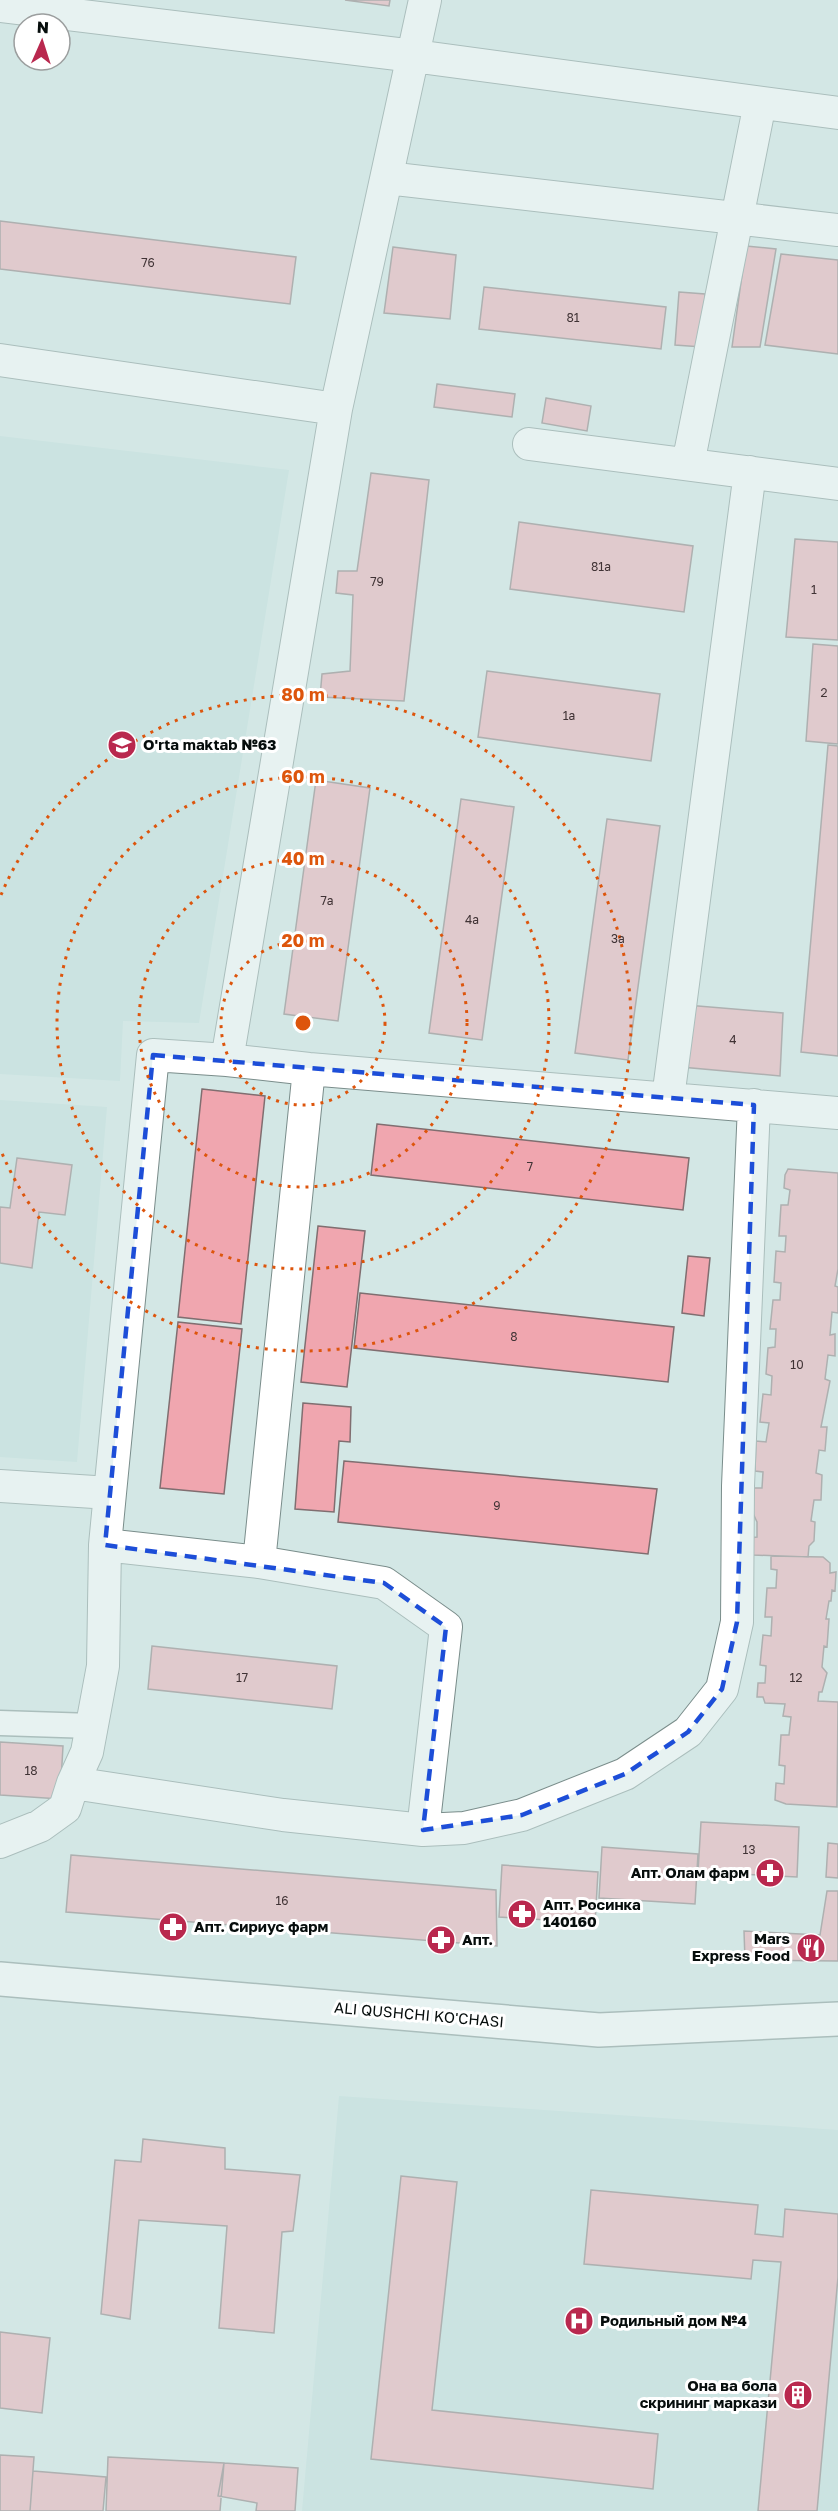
<svg xmlns="http://www.w3.org/2000/svg" width="838" height="2511" viewBox="0 0 838 2511" font-family="'Golos Text',sans-serif">
<style>
.built{fill:#c0dedb}
.building{fill:#f0a6af;stroke:#806e70;stroke-width:1.5}
.lines{fill:none;stroke-linecap:round;stroke-linejoin:round}
.pedestrian-casing{stroke:#7a8d8b;stroke-width:27}
.minor-casing{stroke:#7a8d8b;stroke-width:34}
.secondary-casing{stroke:#7a8d8b;stroke-width:36}
.pedestrian{stroke:#fff;stroke-width:24}
.minor{stroke:#fff;stroke-width:32}
.secondary{stroke:#fff;stroke-width:33}
.marked{fill:none;stroke:#1d4ed8;stroke-width:4.5;stroke-dasharray:12 8;stroke-linejoin:round}
.ring{fill:none;stroke:#dd550c;stroke-width:3;stroke-dasharray:3 6}
.labels{text-anchor:middle;stroke-width:6;stroke-linejoin:round;paint-order:stroke}
.number-label{font-size:12px;fill:#403335}
.poi-label{font-size:15px;font-weight:bold;fill:#060d0c;stroke:#fff;text-anchor:start}
.street-label{font-size:15px;fill:#060d0c;stroke:#fff}
.centre{fill:#dd550c;stroke:#fff;stroke-width:3}
.ring-label{font-size:18px;text-anchor:middle;font-weight:bold;fill:#dd550c;stroke:#fff;stroke-width:6;stroke-linejoin:round;paint-order:stroke}
</style>
<rect width="100%" height="100%" fill="#d3e7e5"/>
<path class="built" d="M0,436L289,470L199,1023L123,1021L120,1081L0,1074Z
M0,1100L107,1107L77,1462L0,1457Z
M339,2096L838,2130V2511H302Z"/>
<path class="building" d="M345,0H390L389,6Z
M0,221L296,257L290,304L0,269Z
M746,246L776,249L760,347H732Z
M393,247L456,255L450,319L384,313Z
M781,254L838,260V354L765,345Z
M484,287L666,307L661,349L479,329Z
M679,292L705,294L702,347L675,345Z
M437,384L515,394L512,417L434,407Z
M546,398L591,406L587,431L542,423Z
M371,473L429,480L404,701L320,697L322,674L350,671L353,595L336,593L338,571H357Z
M519,522L693,546L684,612L510,589Z
M795,539L838,542V640L786,637Z
M813,644L838,646V744L806,741Z
M487,671L660,694L651,761L478,737Z
M828,745L838,746V1056L801,1052Z
M828,745L838,746V1056L801,1052Z
M316,780L370,788L338,1021L284,1014Z
M461,799L514,807L482,1040L429,1033Z
M607,819L660,826L628,1060L575,1053Z
M686,1005L783,1013L780,1076L681,1067Z
M202,1089L265,1096L241,1324L178,1317Z
M377,1124L689,1158L683,1210L371,1175Z
M17,1158L72,1165L65,1215L39,1212L32,1268L0,1263V1207L10,1208Z
M788,1169L838,1173V1269L835,1286L838,1287V1313L832,1312L830,1335L835,1334V1356L828,1355L825,1379L830,1381L821,1427H827L825,1451L819,1450L816,1473L822,1475L821,1500H814L811,1521L815,1522L814,1541L809,1546L808,1557L753,1555L747,1552L748,1538L757,1537V1522L751,1509L752,1488H762L763,1472L755,1471L756,1441L766,1442L769,1423L760,1422L763,1394L771,1395L772,1376L766,1374L768,1348L775,1347L776,1329H770L773,1300H780L781,1283L774,1282L776,1251L785,1252L786,1236H779L781,1205H788L790,1190L784,1188L785,1175Z
M318,1226L365,1231L347,1387L301,1382Z
M688,1256L710,1258L704,1316L682,1313Z
M360,1293L674,1327L668,1382L354,1348Z
M178,1322L242,1329L224,1494L160,1488Z
M303,1403L351,1407L350,1442L339,1441L334,1512L295,1509Z
M344,1461L657,1489L648,1554L338,1522Z
M771,1556L823,1557L830,1563V1573L836,1572L835,1591L832,1590L831,1601H829L826,1619H829L827,1647L824,1646L822,1667L827,1673L822,1692H819L818,1701L838,1702L837,1807L786,1804L775,1800L776,1783L784,1784L785,1766L779,1765L781,1735H789L791,1717L783,1716L785,1704L765,1703L763,1697H757L758,1683H765L766,1666L760,1665L763,1635L771,1636L772,1617H765L767,1588H776L777,1570L771,1569Z
M152,1646L337,1666L332,1709L148,1689Z
M0,1742L63,1746L60,1799L0,1795Z
M701,1822L799,1827L797,1877L698,1872Z
M828,1843L838,1844V1878L826,1877Z
M602,1847L698,1854L695,1904L599,1898Z
M71,1855L496,1890L497,1946L66,1912Z
M502,1865L598,1872L595,1923L499,1917Z
M827,1891H838V1961L745,1960L744,1931L820,1935Z
M143,2139L225,2148V2169L300,2175L293,2231L282,2232L274,2333L219,2328L227,2226L139,2220L130,2319L101,2314L115,2160L141,2162Z
M401,2176L457,2182L432,2410L658,2434L653,2489L371,2459Z
M591,2190L758,2205L755,2234L783,2237L785,2209L838,2214V2277L817,2511H758L781,2262L753,2260L751,2279L584,2264Z
M0,2332L50,2338L42,2413L0,2408Z
M0,2455L34,2457L30,2511H0Z
M108,2457L224,2463L220,2511H106Z
M224,2463L298,2468L295,2511H256L257,2503L218,2496Z
M33,2471L106,2477L103,2511H30Z"/>
<g class="lines">
<g class="pedestrian-casing">
<path id="pedestrian" d="M0,1723L92,1726"/>
</g>
<g class="minor-casing">
<path id="minor" d="M0,6L414,56L838,113
M387,178L838,230
M0,360L336,409
M529,444L838,484
M688,464L760,103
M227,1060L336,409L425,0
M668,1098L750,472
M0,1486L110,1493L153,1055L227,1060L309,1069L838,1113
M105,1545L259,1562L384,1583L446,1627L423,1830
M259,1562L309,1069
M73,1783L283,1815L423,1830L464,1828L522,1815L625,1774L688,1732L722,1689L737,1622L738,1486L754,1105
M0,1842L40,1826L65,1808L73,1783L87,1752L103,1666L105,1545L110,1493"/>
</g>
<g class="secondary-casing">
<path id="secondary" d="M0,1979L599,2030L838,2019"/>
</g>
<use href="#pedestrian" class="pedestrian"/>
<use href="#minor" class="minor"/>
<use href="#secondary" class="secondary"/>
</g>
<path d="M0 0H838V2511H0ZM153,1055L754,1105L737,1622L722,1689L688,1732L625,1774L522,1815L423,1830L446,1627L384,1583L105,1545Z" fill="#d3e7e5" fill-opacity=".55" fill-rule="evenodd"/>
<path class="marked" d="M153,1055L754,1105L737,1622L722,1689L688,1732L625,1774L522,1815L423,1830L446,1627L384,1583L105,1545Z"/>
<g class="ring">
<circle cx="303" cy="1023" r="82"/>
<circle cx="303" cy="1023" r="164"/>
<circle cx="303" cy="1023" r="246"/>
<path d="M1 895A328 328 0 1 1 1 1151"/>
</g>
<defs>
<g id="school-disc" transform="scale(1.5)"><circle r="9.5" fill="#b9284e" stroke="#fff"/><path d="M0-5L7-2L0 1L-7-2ZM-4 1L0 2.5L4 1V4Q0 6-4 4Z" fill="#fff"/></g>
<g id="pharmacy-disc" transform="scale(1.5)"><circle r="9.5" fill="#b9284e" stroke="#fff"/><path d="M-2-6h4v4h4v4h-4v4h-4v-4h-4v-4h4Z" fill="#fff"/></g>
<g id="restaurant-disc" transform="scale(1.5)"><circle r="9.5" fill="#b9284e" stroke="#fff"/><path d="M-5-6h1v4h1v-4h1v4h1v-4h1v5L-1.5 .5V6h-2V.5L-5-1ZM5-6V6H3V1.5H1.5Q1.5-4 5-6Z" fill="#fff"/></g>
<g id="hospital-disc" transform="scale(1.5)"><circle r="9.5" fill="#b9284e" stroke="#fff"/><path d="M-5-5h3v3.5h4V-5h3V5h-3V1.5h-4V5h-3Z" fill="#fff"/></g>
<g id="building-disc" transform="scale(1.5)"><circle r="9.5" fill="#b9284e" stroke="#fff"/><path d="M-4-6H4V6H1V3H-1V6H-4ZM-2.5-4.3h1.7v1.8h-1.7ZM.8-4.3h1.7v1.8H.8ZM-2.5-1h1.7V.8h-1.7ZM.8-1h1.7V.8H.8Z" fill="#fff"/></g>
</defs>
<g fill-rule="evenodd">
<use href="#school-disc" x="122" y="745"/>
<use href="#pharmacy-disc" x="770" y="1873"/>
<use href="#pharmacy-disc" x="522" y="1914"/>
<use href="#pharmacy-disc" x="173" y="1927"/>
<use href="#pharmacy-disc" x="441" y="1940"/>
<use href="#restaurant-disc" x="811" y="1948"/>
<use href="#hospital-disc" x="579" y="2321"/>
<use href="#building-disc" x="798" y="2395"/>
</g>
<g class="labels">
<g class="number-label">
<text x="148" y="267">76</text>
<text x="573" y="322">81</text>
<text x="601" y="571">81a</text>
<text x="377" y="586">79</text>
<text x="814" y="594">1</text>
<text x="824" y="697">2</text>
<text x="569" y="720">1a</text>
<text x="327" y="905">7a</text>
<text x="472" y="924">4a</text>
<text x="618" y="943">3a</text>
<text x="733" y="1044">4</text>
<text x="530" y="1171">7</text>
<text x="514" y="1341">8</text>
<text x="797" y="1369">10</text>
<text x="497" y="1510">9</text>
<text x="242" y="1682">17</text>
<text x="796" y="1682">12</text>
<text x="31" y="1775">18</text>
<text x="749" y="1854">13</text>
<text x="282" y="1905">16</text>
</g>
<g class="poi-label">
<text x="143" y="750">O'rta maktab №63</text>
<text x="749" y="1878" text-anchor="end">Апт. Олам фарм</text>
<text x="543" y="1910">Апт. Росинка<tspan x="543" dy="17">140160</tspan></text>
<text x="194" y="1932">Апт. Сириус фарм</text>
<text x="790" y="1944" text-anchor="end">Mars<tspan x="790" dy="17">Express Food</tspan></text>
<text x="462" y="1945">Апт.</text>
<text x="600" y="2326">Родильный дом №4</text>
<text x="777" y="2391" text-anchor="end">Она ва бола<tspan x="777" dy="17">скрининг маркази</tspan></text>
</g>
<g class="street-label">
<text transform="translate(419 2015) rotate(5)" y="5">ALI QUSHCHI KO'CHASI</text>
</g>
</g>
<circle cx="303" cy="1023" r="9" class="centre"/>
<g class="ring-label">
<text x="303" y="701">80 m</text>
<text x="303" y="783">60 m</text>
<text x="303" y="865">40 m</text>
<text x="303" y="947">20 m</text>
</g>
<g transform="translate(42 42) rotate(3)"><circle r="28" fill="#ffffff" stroke="#9b9e9e" stroke-width="1.5"/>
<path d="M0-4.5L10 22L0 15L-10 22Z" fill="#b9284e"/>
<text y="-9" font-size="16" font-weight="bold" text-anchor="middle" fill="#060d0c">N</text>
</g>
</svg>
